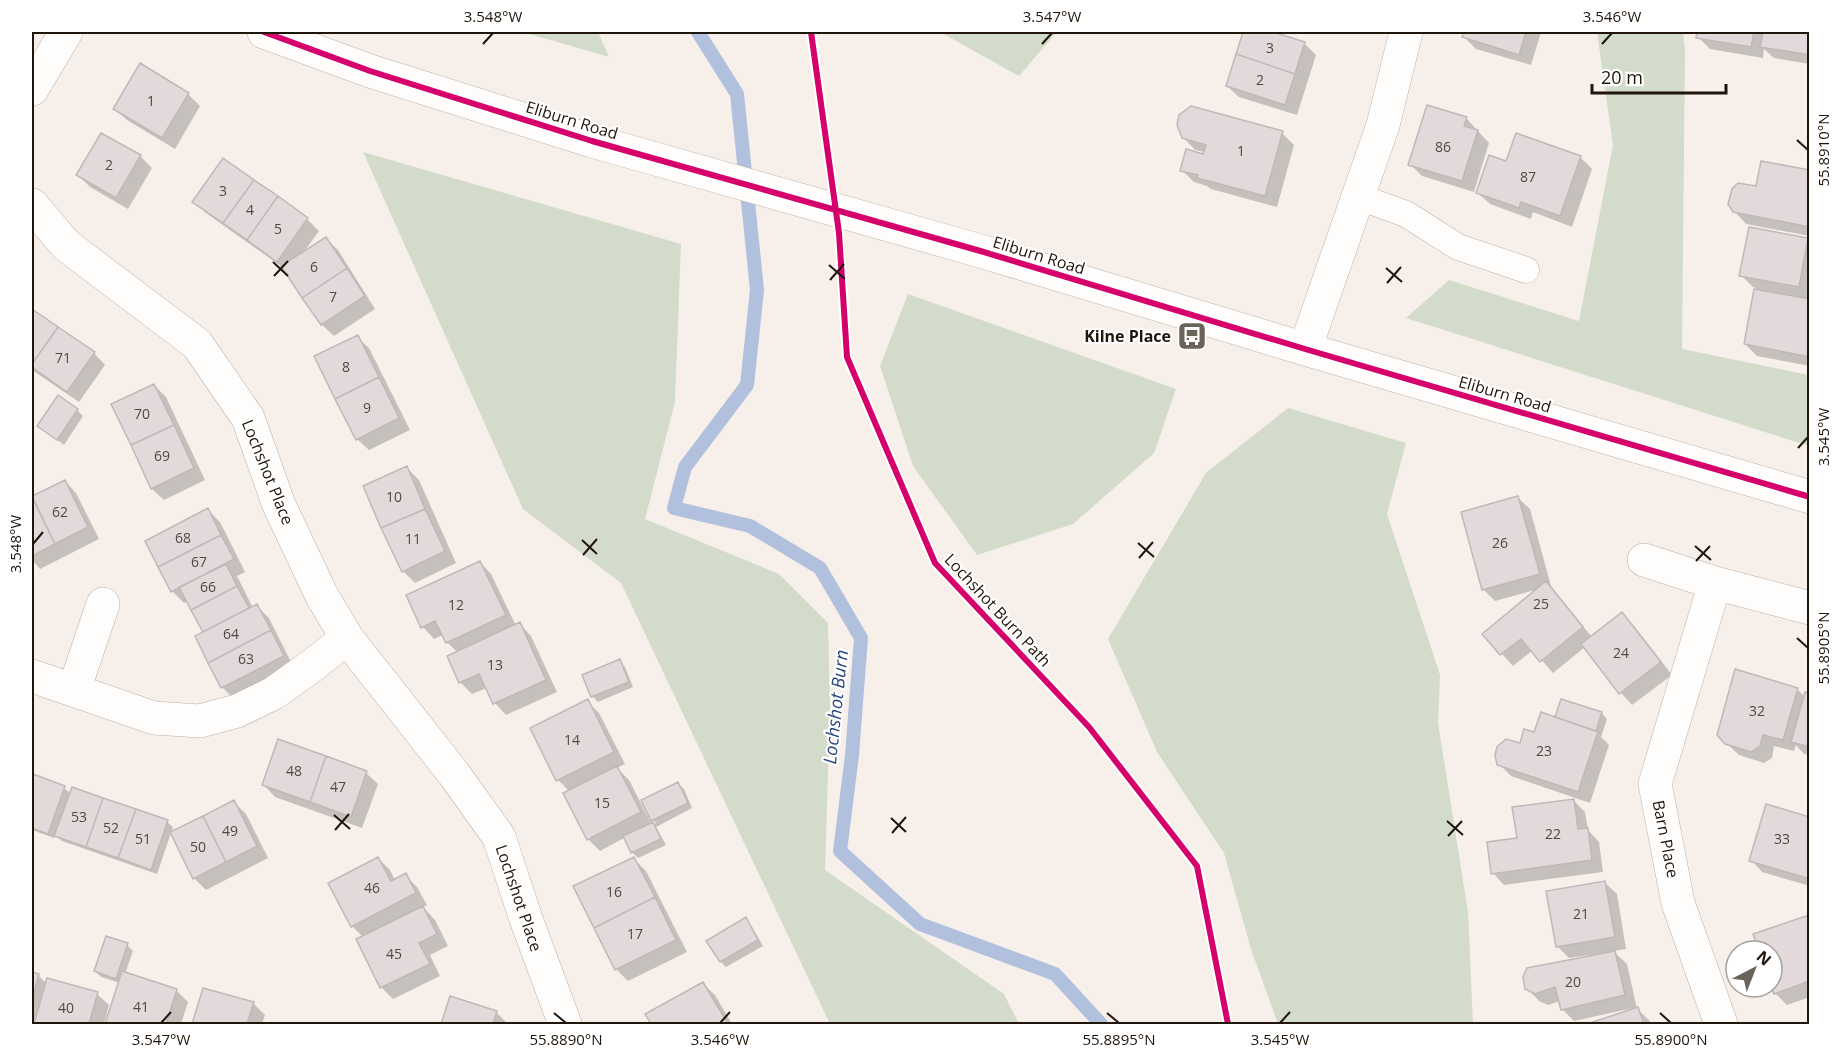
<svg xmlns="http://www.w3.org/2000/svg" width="1841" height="1056" viewBox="0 0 1841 1056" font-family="'Open Sans',sans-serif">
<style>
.green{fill:#d3dbca}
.shadow{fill:#0003}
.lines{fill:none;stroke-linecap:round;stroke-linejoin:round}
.stream{stroke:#b1c0dd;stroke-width:14}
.building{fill:#e3d9da;stroke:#c0b7b9;stroke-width:1.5}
.service-casing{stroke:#b9b0a9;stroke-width:27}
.minor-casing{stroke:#b9b0a9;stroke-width:34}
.tertiary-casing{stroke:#b9b0a9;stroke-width:34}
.service{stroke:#fefdfc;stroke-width:26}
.minor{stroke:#fefdfc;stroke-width:33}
.tertiary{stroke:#fefdfc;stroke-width:33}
.cycleway-casing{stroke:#fff;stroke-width:10}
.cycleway{stroke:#d6006c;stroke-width:6}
.ticks{fill:none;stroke:#1f150b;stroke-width:2}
.labels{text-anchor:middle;stroke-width:4.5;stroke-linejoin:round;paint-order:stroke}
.number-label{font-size:14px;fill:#524841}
.street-label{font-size:16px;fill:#1f150b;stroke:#fff}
.poi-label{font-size:16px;font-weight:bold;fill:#1f150b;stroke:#fff;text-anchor:end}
.water-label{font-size:18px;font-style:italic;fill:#2a487f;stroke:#fff}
.neatline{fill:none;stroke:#1f150b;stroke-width:2}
.ticks-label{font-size:15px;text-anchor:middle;fill:#1f150b}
</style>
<rect width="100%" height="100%" fill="#f7f0ea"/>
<path class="green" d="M523,32H598L609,57Z
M940,32H1053L1055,34L1019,76Z
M1597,32H1683L1685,50L1682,349L1809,375V446L1406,318L1449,280L1579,321L1613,145Z
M363,152L681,244L675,402L645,519L779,574L828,623L830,709L825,870L1004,994L1019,1024H830L621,583L523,509Z
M908,294L1176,389L1154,453L1073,524L977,555L913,466L880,366Z
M1288,408L1406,443L1387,514L1440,675L1438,723L1468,912L1473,1024H1278L1251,949L1224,853L1157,752L1108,639L1206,473Z"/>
<path class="shadow" d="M1245,32H1268L1304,43L1316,55L1297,115L1239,97L1227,86Z
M1466,32H1541L1531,65L1476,49L1464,37Z
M1699,32H1810V64L1774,58L1764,49L1763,58L1710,49L1698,37Z
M141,66L188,94L200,106L175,149L127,120L115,109Z
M1466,118L1489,143L1474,192L1422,176L1410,164Z
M1282,133L1294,145L1277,207L1211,189L1207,186L1194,182L1182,170L1204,155L1205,152L1195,150L1183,137Z
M1517,135L1581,158L1592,169L1572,227L1533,212L1531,219L1490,204L1478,193L1507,163Z
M140,156L152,168L128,209L90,187L78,175Z
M223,160L307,219L319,231L303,253L326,239L338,250L375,309L334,336L322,325L285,269L206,213L194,202Z
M1810,172V236L1746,224L1734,211L1757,188Z
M1807,239L1810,242V366L1757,356L1745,344L1756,288L1753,287L1741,275Z
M32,311L94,353L105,365L79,402L32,370Z
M357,337L369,348L410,430L369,450L357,439Z
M154,385L166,397L205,480L164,500L152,489L113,404Z
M77,410L83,416L64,445L45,431Z
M407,468L419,480L456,563L415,583L403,571Z
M65,481L76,493L99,539L40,569L32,560V498Z
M1518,498L1530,509L1551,586H1549L1592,637L1622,614L1634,626L1672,675L1632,705L1621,693L1585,647L1553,673L1533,650L1513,666L1484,634L1539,589L1495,601L1483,589Z
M208,510L220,522L245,572L237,576L253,608L257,606L269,618L294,668L234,699L222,687L205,633L188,601L184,603L172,591Z
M480,562L491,574L516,626L520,624L531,636L557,692L506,715L495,703L487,688L472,694L461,683L449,657L458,653L447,642L443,635L434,639L423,627L408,596Z
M619,661L625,667L633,687L598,702L592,696Z
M1797,689L1805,697L1810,694V755L1804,754L1796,745L1794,751L1774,746L1772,758L1764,763L1739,755L1718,735Z
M1562,700L1602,713L1607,719L1601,737L1609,745L1590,803L1511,776L1499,764L1535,734L1561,721Z
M587,701L599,713L625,764L617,768L629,780L652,825L656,823L653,820L678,784L684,789L692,808L656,827L666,845L638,858L632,852L626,837L600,851L588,839L570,792L558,780Z
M366,773L378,784L362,828L275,797L264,785Z
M32,776L64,788L71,794L167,822L173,827L157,874L62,841L55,834L54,838L32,830Z
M1573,800L1585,812L1588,830L1599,842L1603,872L1504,885L1493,873Z
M234,802L246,814L268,858L206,890L194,878Z
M1810,819V886L1762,872L1751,860Z
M378,858L390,870L395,880L405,875L417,887L427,905L423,907L435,920L448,946L430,955L440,976L393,999L381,987L358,940L363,937L352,926L330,883Z
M634,859L646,871L687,952L628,981L616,969Z
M1605,883L1617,894L1626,949L1613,951L1627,964L1637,1009L1649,1020L1651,1024H1591L1634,1010L1633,1008L1574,1021L1562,1009L1560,1001L1548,1005L1539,1001L1527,988L1590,957L1589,955L1569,958L1557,946Z
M1808,916L1810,997L1787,1005L1775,993L1772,951H1760Z
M745,919L751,925L763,946L726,967L721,962Z
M127,945L133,951L125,974L176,990L188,1002L181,1024H107L120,983L101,977L95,971Z
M32,973L38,975L47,984L97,994L109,1005L104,1024H32Z
M703,984L715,995L732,1024H653L648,1015Z
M204,990L253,1003L265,1015L262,1024H194Z
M451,998L496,1012L508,1024H443Z"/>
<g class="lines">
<path class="stream" d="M698,32L737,94L757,290L747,385L685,467L674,508L750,526L820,568L861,638L852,755L840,851L920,924L1055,974L1101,1024"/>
</g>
<path class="building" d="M1243,32H1273L1305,42L1295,74L1236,54Z
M1464,32H1526L1519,55L1462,37Z
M1697,32H1754L1751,47L1696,38Z
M1763,32H1810V55L1760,47Z
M1236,54L1295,74L1285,105L1226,86Z
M140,63L189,93L162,138L113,109Z
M1427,105L1467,117L1464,126L1478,130L1462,181L1408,165Z
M1191,106L1283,131L1265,196L1197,178L1198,175L1180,171L1186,149L1203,154L1206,145L1182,138L1177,125L1179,115Z
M101,133L141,155L116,198L76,175Z
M1516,133L1581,156L1560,216L1521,202L1519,208L1476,193L1489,155L1506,161Z
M223,158L254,180L223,223L192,202Z
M1761,161L1810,170V227L1733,212L1728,204L1732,189L1738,183L1756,186Z
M254,180L278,196L247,240L223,223Z
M278,196L308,218L277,262L247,240Z
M1749,227L1808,238L1799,287L1739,276Z
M326,237L347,268L302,298L281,266Z
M347,268L365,296L321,325L302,298Z
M1754,289L1810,299V357L1744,344Z
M32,309L58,327L32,364Z
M58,327L95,352L67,392L32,367V364Z
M358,335L379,377L335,399L314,356Z
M379,377L399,418L356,440L335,399Z
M154,384L174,425L131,445L111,404Z
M58,395L78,409L57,440L37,426Z
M174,425L194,468L151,489L131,445Z
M407,466L425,509L381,528L363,486Z
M65,480L88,527L55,544L32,496Z
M1518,496L1540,574L1482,590L1461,512Z
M32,497L55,544L32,556Z
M208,508L221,535L158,567L145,541Z
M425,509L445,551L402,572L381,528Z
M221,535L234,559L171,592L158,567Z
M480,561L506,615L446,643L435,621L421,628L406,595Z
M226,564L237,586L191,610L179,587Z
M1546,581L1583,627L1540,662L1521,639L1500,655L1482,634Z
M237,586L249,608L203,632L191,610Z
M257,604L271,630L208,663L195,636Z
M1622,612L1661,662L1619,694L1581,644Z
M520,622L546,680L493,704L479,674L459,683L447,656Z
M271,630L284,656L221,688L208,663Z
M620,659L629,682L591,697L582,675Z
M1735,669L1798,688L1783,740L1763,735L1760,746L1751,752L1725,744L1717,735Z
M1805,692L1810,693V747L1791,742Z
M588,699L614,752L556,781L530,728Z
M1561,699L1602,712L1596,731L1555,717Z
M1541,712L1598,732L1578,792L1497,765L1495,755L1497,747L1506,739L1520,743L1524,729L1534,732Z
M278,739L326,756L310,802L262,785Z
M326,756L367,771L351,817L310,802Z
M617,766L641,812L587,840L563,793Z
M33,774L65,786L48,834L32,828Z
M678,782L688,803L651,821L641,800Z
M72,787L103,798L86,847L54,836Z
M103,798L136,809L118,858L86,847Z
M1574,799L1578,829L1588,828L1592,860L1491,874L1487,842L1517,838L1512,807Z
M234,800L257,846L226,862L203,816Z
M1766,804L1810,817V879L1749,861Z
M136,809L168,820L151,870L118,858Z
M203,816L226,862L193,879L170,832Z
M653,822L661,839L631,853L623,836Z
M378,857L391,881L406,873L416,893L351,927L328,883Z
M634,857L655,897L594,928L573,886Z
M1605,881L1615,937L1556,947L1546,891Z
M655,897L676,940L615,970L594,928Z
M423,906L437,934L419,943L430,964L380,988L356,939Z
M1809,915L1810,981L1774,994L1771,987L1772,951H1759L1753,934Z
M746,917L758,940L720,962L706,941Z
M106,936L128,943L116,979L94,971Z
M1615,951L1625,995L1561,1010L1555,987L1535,994L1525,989L1523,977L1527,968Z
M122,971L177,989L166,1024H105Z
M32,972L39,974L32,999Z
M47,978L98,992L89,1024H34Z
M703,982L728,1024H651L645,1014Z
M203,988L254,1002L247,1024H192Z
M450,996L497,1011L493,1024H441Z
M1638,1007L1644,1024H1587Z"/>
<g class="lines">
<g class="service-casing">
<path id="service" d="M1359,197L1406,214L1458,247L1526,270"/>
</g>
<g class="minor-casing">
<path id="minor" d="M32,89L66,32
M32,205L66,245L197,344L248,418L279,505L322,596L347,638L454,774L499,837L526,919L565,1024
M1305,349L1383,125L1406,32
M1644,560L1715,583L1655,784L1678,903L1721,1024
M1715,583L1810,608
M32,676L154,718L200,721L237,711L274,693L313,665L347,638
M74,690L103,604"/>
</g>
<g class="tertiary-casing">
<path id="tertiary" d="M264,32L370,71L592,141L977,250L1305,349L1810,497"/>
</g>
<use href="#service" class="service"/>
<use href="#minor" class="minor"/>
<use href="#tertiary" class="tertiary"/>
<g class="cycleway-casing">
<path id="cycleway" d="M264,32L370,71L592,141L977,250L1305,349L1810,497
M811,32L839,233L847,357L935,563L1089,727L1197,866L1228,1024"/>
</g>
<use href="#cycleway" class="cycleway"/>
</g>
<path class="ticks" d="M483,44L493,33M1042,44L1052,33M1602,44L1612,33M1797,140L1808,150M273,262L288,276M829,265L845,279M1386,268L1402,282M274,276L288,261M830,280L844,264M1387,283L1401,267M1798,448L1808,437M582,540L597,554M1138,543L1154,557M33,544L43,532M1695,546L1711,560M583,555L597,539M1139,558L1153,542M1696,561L1710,546M1797,638L1808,648M334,815L350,829M891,818L906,832M1447,821L1463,835M335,830L349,814M892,833L906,817M1448,836L1462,821M554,1013L566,1023M1107,1013L1119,1023M1660,1013L1671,1023M161,1023L171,1012M720,1023L730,1012M1280,1023L1290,1012"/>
<defs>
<g id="bus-square" transform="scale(1.5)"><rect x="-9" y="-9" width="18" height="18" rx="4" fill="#6b6259" stroke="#fff"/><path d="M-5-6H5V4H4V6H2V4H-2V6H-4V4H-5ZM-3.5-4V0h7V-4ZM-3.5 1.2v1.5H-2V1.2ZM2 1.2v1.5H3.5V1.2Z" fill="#fff"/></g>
</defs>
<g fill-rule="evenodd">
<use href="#bus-square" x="1192" y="336"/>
</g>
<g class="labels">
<g class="number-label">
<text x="1270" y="53">3</text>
<text x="1260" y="85">2</text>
<text x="151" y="106">1</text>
<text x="1443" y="152">86</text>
<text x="1241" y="156">1</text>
<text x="109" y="170">2</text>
<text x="1528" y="182">87</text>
<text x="223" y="196">3</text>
<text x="250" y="215">4</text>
<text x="278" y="234">5</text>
<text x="314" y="272">6</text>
<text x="333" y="302">7</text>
<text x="63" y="363">71</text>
<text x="346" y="372">8</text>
<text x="367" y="413">9</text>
<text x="142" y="419">70</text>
<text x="162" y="461">69</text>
<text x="394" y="502">10</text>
<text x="60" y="517">62</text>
<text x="183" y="543">68</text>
<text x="413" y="544">11</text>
<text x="1500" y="548">26</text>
<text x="199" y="567">67</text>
<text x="208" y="592">66</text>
<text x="1541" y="609">25</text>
<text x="456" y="610">12</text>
<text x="231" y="639">64</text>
<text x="1621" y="658">24</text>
<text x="246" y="664">63</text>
<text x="495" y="670">13</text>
<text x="1757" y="716">32</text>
<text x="572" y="745">14</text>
<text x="1544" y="756">23</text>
<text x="294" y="776">48</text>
<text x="338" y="792">47</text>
<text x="602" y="808">15</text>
<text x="79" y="822">53</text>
<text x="111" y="833">52</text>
<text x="230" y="836">49</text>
<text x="1553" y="839">22</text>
<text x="143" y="844">51</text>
<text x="1782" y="844">33</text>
<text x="198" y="852">50</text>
<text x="372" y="893">46</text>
<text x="614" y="897">16</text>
<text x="1581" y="919">21</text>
<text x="635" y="939">17</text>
<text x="394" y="959">45</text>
<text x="1573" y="987">20</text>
<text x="141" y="1012">41</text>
<text x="66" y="1013">40</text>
</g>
<g class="street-label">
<text transform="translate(572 120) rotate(17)" y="6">Eliburn Road</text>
<text transform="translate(1039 255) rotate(17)" y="6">Eliburn Road</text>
<text transform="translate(1505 394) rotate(16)" y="6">Eliburn Road</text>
<text transform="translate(268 472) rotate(68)" y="6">Lochshot Place</text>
<text transform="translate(998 610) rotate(47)" y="6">Lochshot Burn Path</text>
<text transform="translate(1666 839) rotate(79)" y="6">Barn Place</text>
<text transform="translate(519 898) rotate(71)" y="6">Lochshot Place</text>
</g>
<g class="poi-label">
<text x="1171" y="342">Kilne Place</text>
</g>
<g class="water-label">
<text transform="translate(836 707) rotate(-84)" y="6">Lochshot Burn</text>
</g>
</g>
<rect width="1841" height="1056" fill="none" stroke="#ffffff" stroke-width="66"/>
<g transform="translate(1754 969) rotate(42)"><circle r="28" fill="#ffffff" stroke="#a5a19d" stroke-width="1.5"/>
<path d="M0-4.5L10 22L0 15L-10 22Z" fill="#6b6259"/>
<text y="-9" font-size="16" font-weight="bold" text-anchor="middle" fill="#1f150b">N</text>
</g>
<path d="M1592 84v9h134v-9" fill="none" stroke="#1f150b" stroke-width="3"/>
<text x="1601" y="84" font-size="18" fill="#1f150b" stroke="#ffffff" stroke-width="4.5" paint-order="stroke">20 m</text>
<rect x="33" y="33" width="1775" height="990" class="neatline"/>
<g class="ticks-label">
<text x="493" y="22">3.548°W</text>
<text x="1052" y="22">3.547°W</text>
<text x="1612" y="22">3.546°W</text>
<text transform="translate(1824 150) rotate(-90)" y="5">55.8910°N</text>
<text transform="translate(1824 437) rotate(-90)" y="5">3.545°W</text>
<text transform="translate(16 544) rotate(-90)" y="5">3.548°W</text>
<text transform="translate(1824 648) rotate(-90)" y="5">55.8905°N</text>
<text x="161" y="1045">3.547°W</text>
<text x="566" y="1045">55.8890°N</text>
<text x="720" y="1045">3.546°W</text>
<text x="1119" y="1045">55.8895°N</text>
<text x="1280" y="1045">3.545°W</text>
<text x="1671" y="1045">55.8900°N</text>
</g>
</svg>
